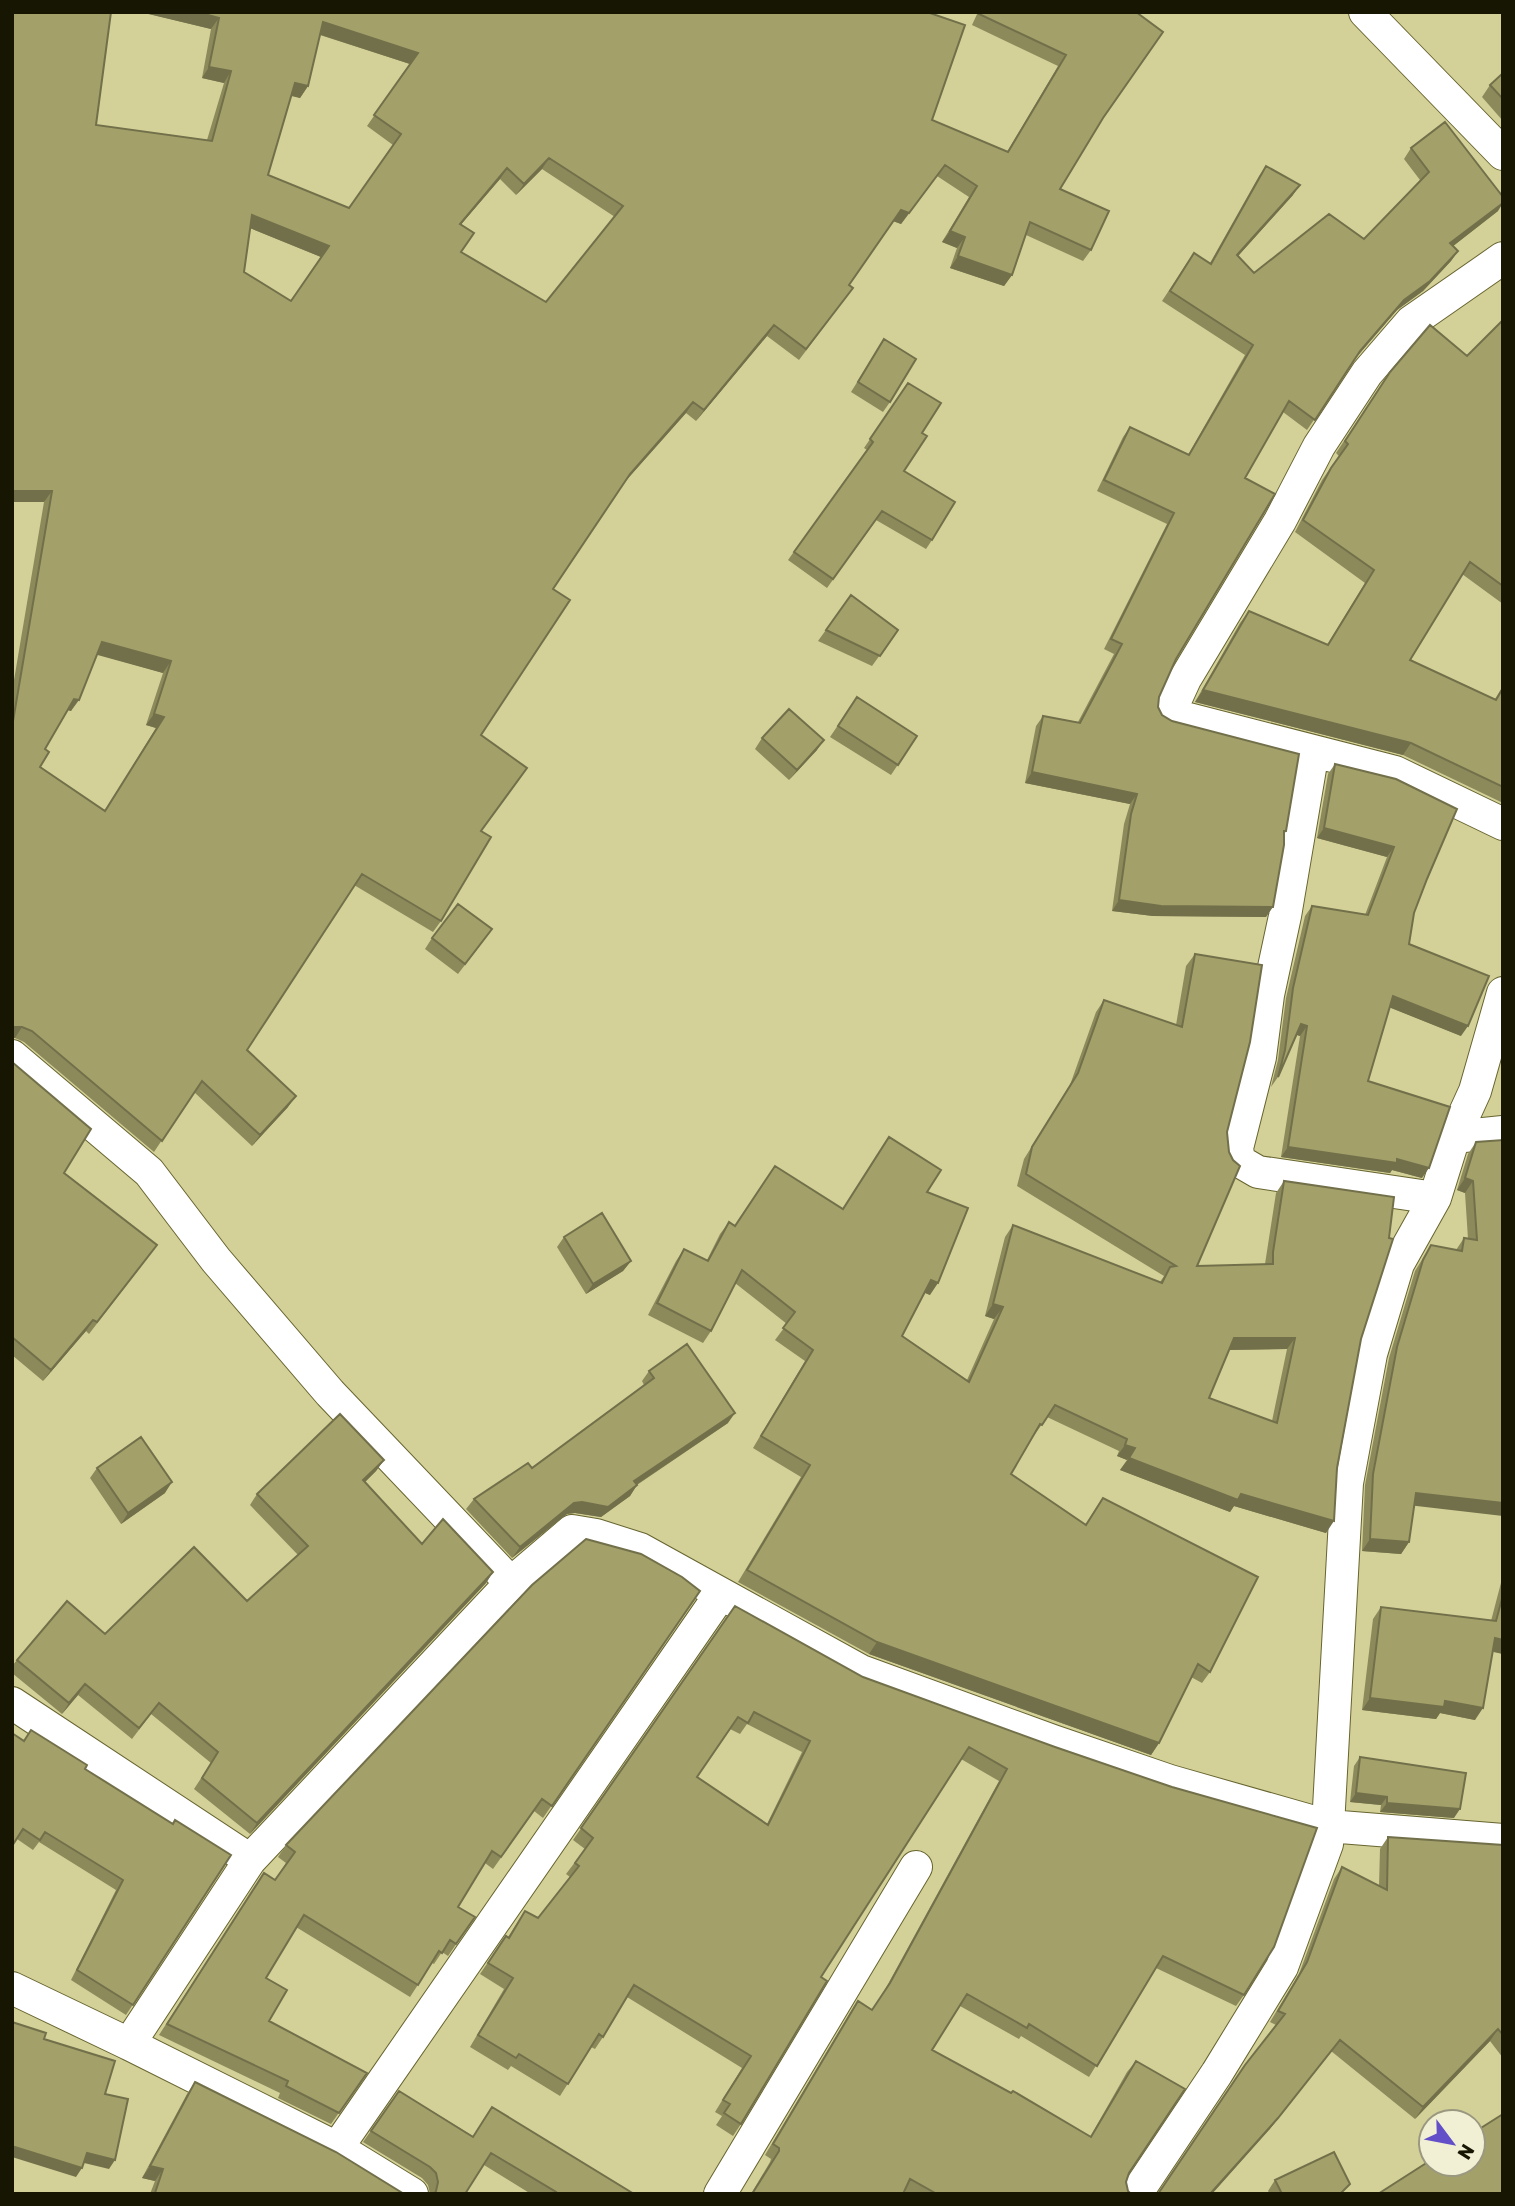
<svg xmlns="http://www.w3.org/2000/svg" width="1515" height="2206" viewBox="0 0 1515 2206" font-family="Rubik,sans-serif">
<style>
.lines{fill:none;stroke-linecap:round;stroke-linejoin:round}
.minor-casing{stroke:#67642f;stroke-width:34}
.minor{stroke:#fff;stroke-width:32}
.wall{fill:#8c8a5b;fill-rule:evenodd}
.shaded-wall{fill:#72704a}
.building{fill:#a3a06a;stroke:#72704a;stroke-width:2;fill-rule:evenodd}
</style>
<rect width="100%" height="100%" fill="#d3d198"/>
<g class="lines">
<g class="minor-casing">
<path id="minor" d="M1365,12L1503,154
M1503,258L1411,322L1367,373L1319,446L1280,521L1185,679L1169,714L1395,772L1503,824
M1313,751L1285,916L1268,995L1260,1057L1237,1148L1239,1161L1258,1172L1435,1198
M12,1056L149,1172L216,1260L330,1393L511,1583
M1454,1137L1503,1132
M12,1703L250,1860
M12,1988L129,2044
M337,2148L720,1595
M412,2194L337,2148L129,2044L250,1860L511,1583L572,1531L596,1535L640,1549L861,1671L1053,1741L1170,1781L1328,1826L1503,1840
M720,2194L916,1867
M1136,2194L1217,2073L1282,1967L1327,1844L1347,1483L1371,1354L1398,1264L1435,1198L1454,1137L1475,1091L1503,993"/>
</g>
<use href="#minor" class="minor"/>
</g>
<path class="wall" d="M141,12H927L932,120L1007,152L1058,66L972,25L978,12H1136L1103,118L1060,189L1091,250L1083,261L1026,235L1012,275L1004,286L950,268L957,248L942,242L969,197L937,176L901,224L893,221L849,285L853,288L799,360L767,336L696,421L686,413L623,484L553,589L481,735V831L441,921L433,932L354,885L247,1050L288,1107L252,1146L194,1092L154,1152L24,1042L15,1038H12V692L44,502L96,125L207,140L224,83L202,78L211,29ZM320,35L410,64L367,126L393,145L349,208L268,175L291,95L300,98L308,86ZM542,169L615,217L546,302L461,252V224L500,179L516,195ZM250,228L321,257L291,301L244,272ZM97,654L163,673L146,725L156,728L105,811L40,767L45,749L68,710L71,711Z
M1503,73V121L1482,97L1490,85Z
M1411,148L1498,211L1453,246L1458,251L1451,261L1423,291L1397,310L1355,359L1307,430L1283,412L1245,478L1176,659L1159,697L1158,707L1162,715L1286,831L1284,835L1266,917L1153,916L1112,911L1124,824L1130,804L1025,783L1036,726L1043,716L1078,722L1114,654L1104,649L1167,524L1097,491L1123,437L1130,427L1188,455L1245,355L1162,301L1187,263H1210L1259,176L1266,166L1293,195L1238,256L1254,273L1364,239L1420,180L1404,159Z
M1503,320V604L1462,574L1410,660L1495,699L1503,686V803L1403,755L1195,702L1240,623L1249,611L1327,645L1365,583L1295,532L1322,480L1339,456L1336,453L1382,384L1467,356Z
M884,339L890,402L883,412L851,392Z
M908,383L922,433L904,471L932,540L926,549L876,520L827,588L788,560L867,450L864,448Z
M851,595L898,630L872,666L818,641Z
M857,697L917,736L891,775L830,737Z
M762,738L817,750L789,780L755,749Z
M1335,764L1427,879L1414,913L1409,944L1461,1036L1389,1007L1368,1081L1422,1178L1392,1170L1390,1173L1281,1157L1300,1036L1297,1035L1278,1077L1271,1087L1278,1060L1286,998L1305,916L1312,906L1365,915L1387,857L1317,838L1328,774Z
M432,938L484,940L458,974L425,949Z
M1195,954L1227,1132L1197,1266L1265,1264L1276,1193L1284,1181L1361,1339L1326,1533L1234,1506L1230,1512L1120,1470L1127,1460L1117,1456L1119,1451L1047,1417L1033,1437L1011,1474L1085,1525L1103,1498L1210,1672L1202,1683L1191,1677L1159,1743L1151,1755L869,1654L738,1582L801,1477L753,1448L805,1361L775,1340L787,1324L735,1283L711,1331L703,1343L648,1315L676,1261L684,1249L707,1260L720,1234L729,1222L735,1226L843,1209L889,1137L927,1192L930,1295L925,1293L902,1336L967,1380L994,1319L985,1316L1005,1237L1013,1225L1160,1282L1164,1276L1017,1186L1024,1159L1070,1085L1096,1012L1104,1000L1176,1025L1186,966ZM1287,1349L1272,1421L1209,1398L1229,1350Z
M12,1062L64,1173L149,1256L89,1334L86,1331L43,1381L12,1355Z
M1503,1140L1414,1505L1409,1542L1401,1554L1362,1551L1365,1485L1389,1358L1415,1271L1431,1245L1456,1250L1464,1238L1468,1239L1465,1193L1457,1190L1468,1154L1476,1142Z
M564,1237L631,1261L623,1271L586,1294L557,1247Z
M649,1371L728,1423L637,1485L630,1496L601,1517L575,1513L567,1514L512,1558L466,1509L474,1499L532,1468L644,1385L642,1381Z
M384,1460L376,1471L365,1482L422,1544L493,1572L486,1583L250,1834L194,1789L211,1763L151,1714L132,1739L78,1695L62,1714L12,1673V1666L17,1660L105,1634L247,1601L298,1555L250,1505L257,1494Z
M97,1468L165,1493L121,1524L90,1478Z
M1503,1575V1654L1493,1652L1475,1720L1440,1713L1436,1719L1362,1710L1373,1619L1381,1607L1491,1621Z
M700,1591L543,1818L534,1811L493,1869L485,1863L458,1907L475,1917L448,1956L442,1952L434,1964L432,1963L410,1997L296,1927L266,1978L269,2021L367,2073L331,2124L278,2098L280,2093L159,2035L264,1873L275,1880L286,1863L278,1857L286,1845Z
M735,1606L863,1677L1055,1747L1244,1995L1236,2006L1156,1968L1089,2077L1021,2036L1019,2039L960,2006L932,2050L1090,2137L1127,2072L1136,2061L1129,2173L1126,2182L1128,2191L1131,2194H908L904,2191L903,2194H751L770,2162L771,2159L765,2155L850,2013L858,2001L872,2010L882,1995L999,1781L961,1759L821,1977L741,2124L733,2136L716,2125L722,2116L715,2112L742,2068L627,1997L603,2037L595,2049L591,2047L560,2096L511,2066L508,2070L470,2047L504,1989L480,1974L506,1936L508,1937L525,1911L538,1918L570,1877L566,1874L585,1849L573,1840ZM747,1724L802,1752L767,1824L697,1777L730,1729L740,1734Z
M31,1730L85,1769L173,1824L231,1855L126,2015L71,1980L116,1890L39,1842L33,1850L17,1839L24,1741Z
M1360,1757L1454,1818L1380,1812L1381,1805L1350,1802L1354,1766Z
M1388,1837L1503,1845V2058L1490,2041L1415,2119L1331,2051L1269,2130L1276,2025L1270,2022L1299,1974L1334,1879L1342,1867L1379,1886L1380,1849Z
M195,2082L404,2194H150L155,2181L142,2178L187,2094Z
M399,2091L473,2136L492,2107L634,2194H531L484,2165L465,2194H430L428,2185L422,2178L363,2142Z
M1275,2180L1342,2194H1270L1268,2191Z"/>
<path class="shaded-wall" d="M140,12H197L219,18L211,29Z
M323,22L418,53L410,64L315,33Z
M209,67L231,71L224,83L202,78Z
M295,83L308,86L300,98L287,95Z
M549,158L542,169L516,195L524,184Z
M507,168L500,179L452,235L460,224Z
M937,176L901,224L893,221L901,210Z
M1300,185L1293,195L1230,265L1237,255Z
M1503,203L1498,211L1443,254L1450,243Z
M252,215L329,246L321,257L245,226Z
M950,231L965,237L957,248L942,242Z
M1458,251L1451,261L1423,291L1397,310L1353,361L1360,351L1404,300Z
M958,256L1012,275L1004,286L950,268Z
M774,325L767,336L696,421L704,410Z
M693,402L686,413L622,485L630,474Z
M12,491H52L44,502H12Z
M102,642L171,661L163,673L94,654Z
M1203,690L1411,743L1403,755L1195,702Z
M74,699L79,700L71,711L67,710Z
M154,714L164,717L156,728L146,725Z
M824,740L817,750L789,780L797,770Z
M1032,772L1137,794L1130,804L1025,783Z
M1324,828L1394,847L1387,857L1317,838Z
M1119,900L1273,907L1266,917L1153,916L1112,911Z
M1393,996L1468,1026L1461,1036L1386,1006Z
M1301,1024L1307,1026L1300,1036L1294,1034Z
M14,1027H22L15,1038H12V1029Z
M296,1096L288,1107L252,1146L260,1135Z
M1288,1147L1397,1159L1429,1168L1422,1178L1392,1170L1390,1173L1281,1157Z
M1465,1178L1473,1181L1465,1193L1457,1190Z
M631,1261L623,1271L586,1294L593,1284Z
M931,1280L938,1283L930,1295L923,1292Z
M993,1304L1003,1307L994,1319L985,1316Z
M93,1320L86,1331L43,1381L51,1370Z
M1234,1338H1295L1287,1349L1226,1350Z
M735,1413L728,1423L627,1491L634,1481Z
M1125,1445L1135,1448L1127,1460L1117,1456Z
M1129,1458L1241,1494L1334,1521L1326,1533L1234,1506L1230,1512L1120,1470Z
M384,1460L376,1471L356,1491L363,1480Z
M172,1482L165,1493L121,1524L128,1513Z
M637,1485L630,1496L601,1517L575,1513L567,1514L512,1558L520,1547L574,1503Z
M1416,1493L1503,1503V1516L1408,1505Z
M1370,1539L1409,1542L1401,1554L1362,1551Z
M493,1572L486,1583L250,1834L257,1823Z
M1495,1638L1503,1640V1654L1487,1650Z
M877,1642L1159,1743L1151,1755L869,1654Z
M85,1684L78,1695L62,1714L69,1703Z
M1370,1698L1445,1701L1483,1708L1475,1720L1440,1713L1436,1719L1362,1710Z
M1356,1793L1387,1797L1381,1805L1350,1802Z
M1387,1803L1460,1809L1454,1818L1380,1812Z
M1498,2029L1490,2041L1415,2119L1423,2107Z
M1340,2040L1269,2130L1212,2194H1210Z
M15,2147L82,2168L76,2177L12,2157V2151Z
M87,2153L115,2160L109,2169L80,2162Z
M150,2166L163,2169L155,2181L142,2178Z"/>
<path class="building" d="M12,12H111L96,125L212,141L231,71L209,67L219,18L197,12H927L965,25L932,120L1008,152L1066,55L979,14L980,12H1136L1163,32L1103,118L1060,189L1109,211L1091,250L1030,222L1012,275L958,256L965,237L950,231L977,186L945,165L909,213L901,210L849,285L853,288L806,349L774,325L704,410L693,402L630,474L553,589L570,600L481,735L527,768L481,831L491,837L441,921L362,874L247,1050L296,1096L260,1135L202,1081L162,1141L32,1031L22,1027H14L12,1029V727L52,491H12ZM323,22L418,53L374,115L401,134L349,208L268,175L295,83L308,86ZM549,158L623,206L546,302L461,252L474,233L460,224L507,168L524,184ZM252,215L329,246L291,301L244,272ZM102,642L171,661L154,714L164,717L105,811L40,767L49,752L45,749L74,699L79,700Z
M1503,73V99L1490,85Z
M1445,122L1503,197V203L1450,243L1458,251L1430,281L1404,300L1360,351L1315,420L1289,401L1245,478L1275,494L1176,659L1159,697L1158,707L1162,715L1172,721L1299,754L1286,831H1284V845L1273,907L1161,906L1119,900L1131,814L1137,794L1032,772L1043,716L1080,723L1122,644L1111,639L1174,513L1104,480L1130,427L1189,455L1253,345L1170,291L1194,253L1211,264L1266,166L1300,185L1237,255L1254,273L1329,214L1364,239L1429,172L1411,148Z
M1503,320V586L1470,562L1410,660L1496,700L1503,688V787L1411,743L1203,690L1249,611L1328,645L1374,570L1303,520L1331,468L1348,444L1345,441L1390,372L1430,325L1467,356Z
M884,339L916,359L890,402L858,382Z
M908,383L941,403L922,433L927,436L904,471L955,502L932,540L882,511L833,579L794,552L873,442L870,439Z
M851,595L898,630L880,656L826,630Z
M857,697L917,736L898,765L838,726Z
M789,709L824,740L797,770L762,738Z
M1335,764L1396,779L1457,809L1427,879L1414,913L1409,944L1489,976L1468,1026L1393,996L1368,1081L1450,1107L1429,1168L1397,1159V1163L1288,1147L1307,1026L1301,1024L1278,1077L1285,1050L1293,988L1312,906L1368,915L1394,847L1324,828Z
M458,904L492,929L465,964L432,938Z
M1195,954L1262,965L1250,1042L1227,1132L1229,1152L1233,1160L1240,1166L1197,1266L1273,1264V1252L1284,1181L1394,1197L1389,1238L1393,1239L1361,1339L1337,1468L1334,1521L1241,1494L1238,1500L1129,1458L1135,1448L1125,1445L1127,1439L1055,1405L1042,1425L1040,1424L1011,1474L1086,1525L1103,1498L1258,1577L1210,1672L1198,1664L1159,1743L877,1642L747,1570L810,1465L761,1436L813,1350L783,1328L795,1312L742,1270L711,1331L657,1303L684,1249L708,1261L729,1222L735,1226L775,1166L843,1209L889,1137L941,1170L927,1192L968,1208L938,1283L931,1280L902,1336L969,1382L1003,1307L993,1304L1013,1225L1162,1283L1170,1267L1176,1266L1026,1174L1032,1147L1078,1073L1104,1000L1182,1027ZM1234,1338H1295L1277,1423L1209,1398Z
M12,1062L91,1129L64,1173L157,1245L97,1322L93,1320L51,1370L12,1337Z
M1503,1140V1503L1416,1493L1409,1542L1370,1539L1373,1474L1397,1347L1423,1260L1431,1245L1462,1251L1464,1238L1477,1240L1473,1181L1465,1178L1476,1142Z
M602,1213L631,1261L593,1284L564,1237Z
M687,1344L735,1413L634,1481L637,1485L608,1507L582,1502L574,1503L520,1547L474,1499L528,1463L532,1468L654,1378L649,1371Z
M340,1414L384,1460L363,1480L422,1544L443,1519L493,1572L257,1823L202,1778L218,1752L159,1703L139,1728L85,1684L69,1703L17,1660L67,1601L105,1634L194,1547L247,1601L308,1546L257,1494Z
M141,1437L172,1482L128,1513L97,1468Z
M586,1539L641,1554L682,1577L700,1591L552,1806L542,1799L501,1857L492,1851L458,1907L475,1917L456,1944L450,1940L442,1953L439,1951L418,1985L304,1915L266,1978L287,1990L269,2021L367,2073L339,2113L286,2086L288,2081L167,2024L264,1873L275,1880L295,1852L286,1845L532,1585Z
M1503,1595V1640L1495,1638L1483,1708L1445,1701L1444,1707L1370,1698L1381,1607L1496,1621Z
M735,1606L863,1677L1055,1747L1172,1787L1317,1828L1274,1947L1244,1995L1163,1956L1097,2066L1029,2024L1027,2028L967,1994L932,2050L1011,2093L1013,2091L1091,2137L1136,2061L1185,2089L1129,2173L1126,2182L1128,2191L1131,2194H937L910,2179L903,2194H752L779,2151V2148L773,2144L858,2001L872,2010L890,1983L1007,1769L969,1747L821,1977L827,1981L741,2124L724,2113L730,2104L723,2100L751,2056L634,1985L603,2037L599,2034L568,2084L519,2054L516,2058L478,2035L513,1978L488,1963L506,1936L509,1938L525,1911L538,1918L579,1866L575,1863L593,1838L581,1828ZM754,1712L810,1741L768,1825L697,1777L738,1717L748,1723Z
M31,1730L87,1765L85,1769L173,1824L175,1820L231,1855L133,2005L77,1970L123,1880L45,1832L40,1840L23,1829L12,1846V1733L24,1741Z
M1360,1757L1466,1773L1460,1809L1387,1803V1797L1356,1793Z
M1388,1837L1503,1845V2035L1498,2029L1423,2107L1340,2040L1278,2118L1210,2194H1158L1245,2065L1285,2014L1278,2011L1307,1962L1342,1867L1387,1890Z
M12,2022L46,2033L44,2039L115,2061L105,2094L128,2099L115,2160L87,2153L82,2168L15,2147L14,2153H12Z
M195,2082L336,2152L404,2194L155,2193L163,2169L150,2166Z
M399,2091L473,2137L492,2107L634,2194H555L556,2192L491,2153L465,2194H434L436,2191L438,2182L436,2173L430,2167L371,2131Z
M1503,2114V2194H1378L1431,2160V2164H1473V2133Z
M1334,2152L1350,2184L1340,2194H1282L1275,2180Z"/>
<rect width="1515" height="2206" fill="none" stroke="#171602" stroke-width="28"/>
<g transform="translate(1452 2143) rotate(122)"><circle r="33" fill="#f1f0d4" stroke="#9a9980" stroke-width="2"/>
<path d="M0-5L12 26L0 18L-12 26Z" fill="#634fc8"/>
<text y="-10" font-size="19" font-weight="bold" text-anchor="middle" fill="#171602">N</text>
</g>
</svg>
